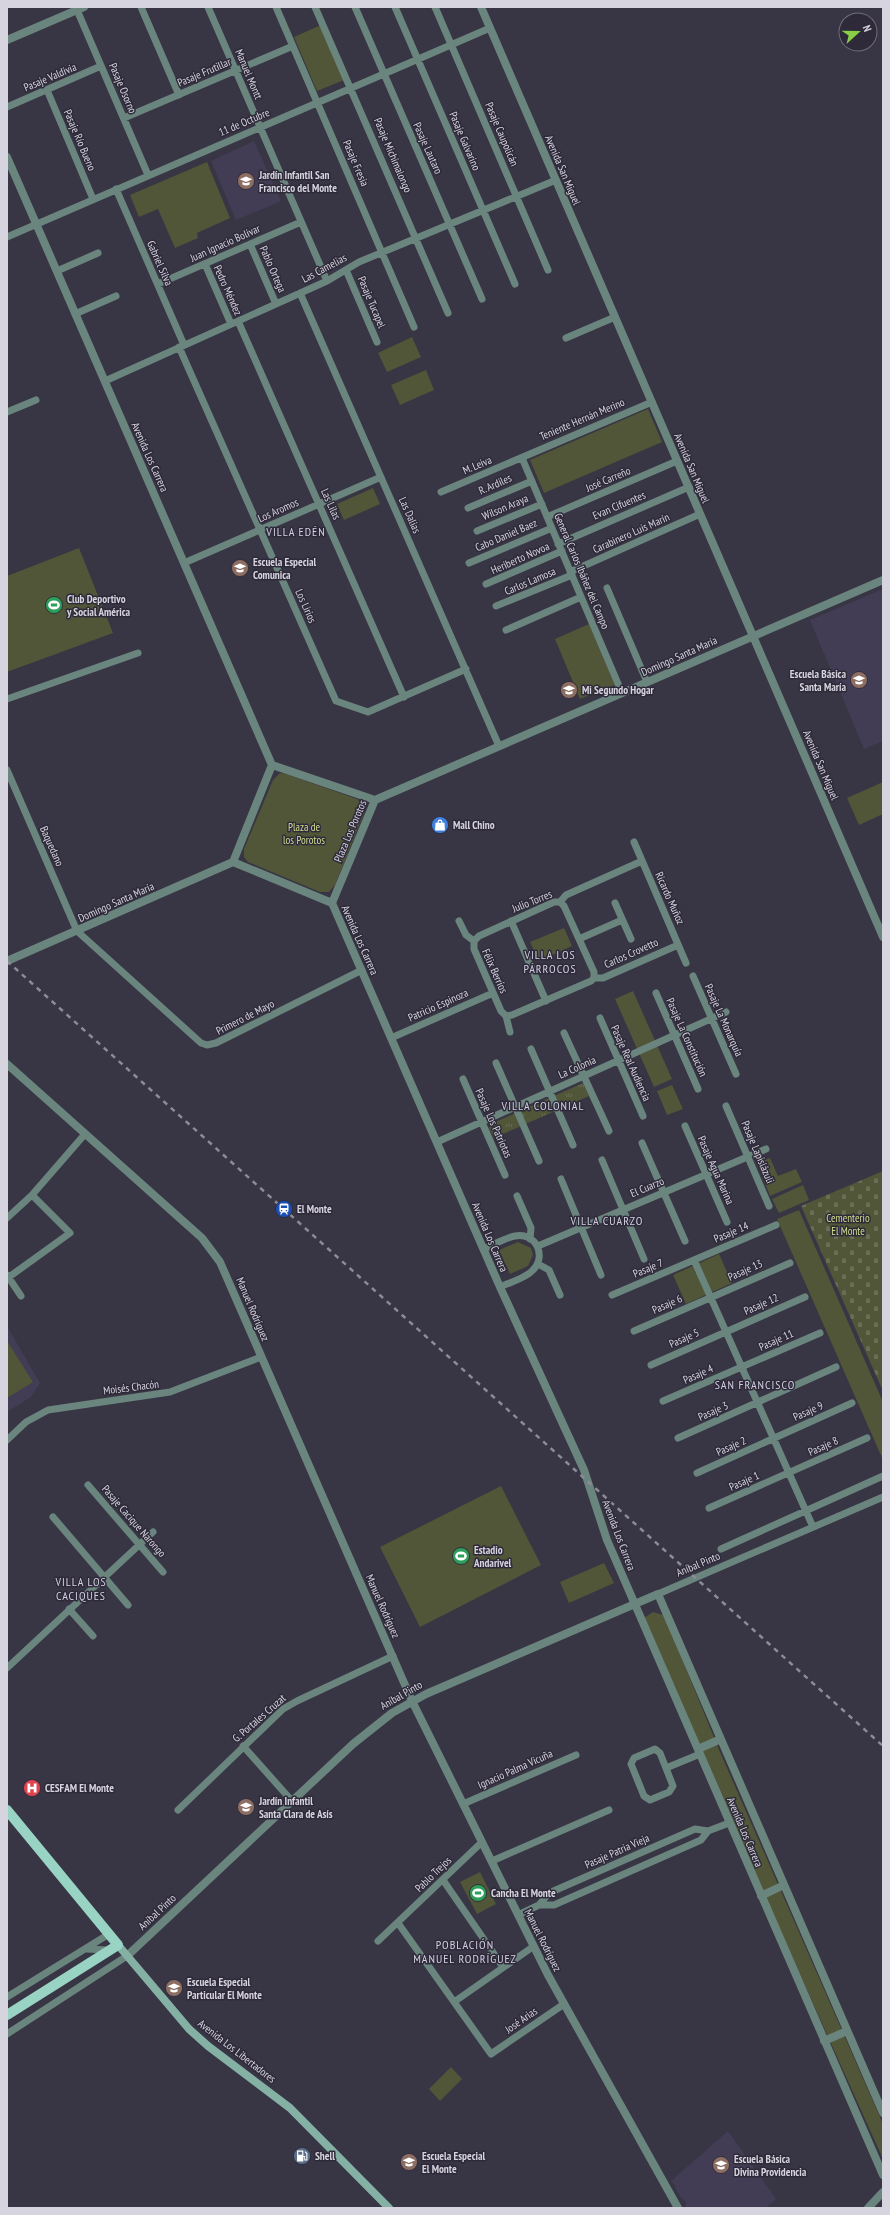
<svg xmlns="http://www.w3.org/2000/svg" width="890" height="2215" viewBox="0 0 890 2215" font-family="'PT Sans Narrow',sans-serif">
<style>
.built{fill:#423d54}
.grass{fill:url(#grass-tufts)}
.cemetery{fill:url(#cemetery-stones)}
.green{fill:#505637}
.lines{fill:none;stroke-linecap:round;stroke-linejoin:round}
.minor{stroke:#6a857e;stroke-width:7}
.tertiary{stroke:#6a857e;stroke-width:8}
.secondary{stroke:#85b1a5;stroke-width:8}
.primary{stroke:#99d3c3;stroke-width:10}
.rail{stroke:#8d8b97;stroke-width:2.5;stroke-dasharray:5 5;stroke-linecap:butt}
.labels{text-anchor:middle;stroke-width:3;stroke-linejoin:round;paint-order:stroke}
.street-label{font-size:11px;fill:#d6d4de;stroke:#2e2a3a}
.poi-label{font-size:11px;font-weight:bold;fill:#d6d4de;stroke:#2e2a3a;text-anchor:start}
.park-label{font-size:11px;fill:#d2df8f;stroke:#2e2a3a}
.neighbourhood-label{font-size:12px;letter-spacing:1px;fill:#d3cfe3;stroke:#2e2a3a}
</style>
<defs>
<pattern id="grass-tufts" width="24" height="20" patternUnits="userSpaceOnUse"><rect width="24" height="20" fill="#505637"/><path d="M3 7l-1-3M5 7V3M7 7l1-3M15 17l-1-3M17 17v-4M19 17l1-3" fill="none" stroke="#686d54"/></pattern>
<pattern id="cemetery-stones" width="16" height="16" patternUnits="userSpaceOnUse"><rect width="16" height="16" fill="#505637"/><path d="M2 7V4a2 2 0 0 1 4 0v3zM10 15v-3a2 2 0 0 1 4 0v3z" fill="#686d54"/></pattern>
</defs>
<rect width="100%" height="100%" fill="#383544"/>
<path class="built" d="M254,141L281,201L236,220L211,161Z
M883,589V741L864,749L810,620Z
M7,1326L40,1383L31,1397L7,1412Z
M728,2131L776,2199L766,2208H687L685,2205L687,2203L680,2196L675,2187L676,2186L671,2181Z"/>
<path class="grass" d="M583,1083L589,1096L494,1138L489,1128L491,1124Z"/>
<path class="cemetery" d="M883,1171V1391L801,1206Z"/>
<path class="green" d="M321,25L344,80L317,91L294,37Z
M207,162L230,218L197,233L198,238L175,248L158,209L139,217L130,195Z
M412,337L421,357L387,372L378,353Z
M426,370L434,390L400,405L391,385Z
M648,409L662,442L544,493L530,460Z
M373,488L380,504L344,520L337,504Z
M79,548L113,633L7,672V576Z
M589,624L615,685L580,699L555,639Z
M280,773L286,774L357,799L363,805L364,813L335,885L329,892H320L248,862L244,857V849L273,780Z
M883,782V814L859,825L847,798Z
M564,928L572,946L539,961L530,942Z
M633,991L672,1079L654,1087L615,999Z
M672,1085L683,1109L667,1115L657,1091Z
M770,1158L778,1176L796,1169L802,1182L770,1196L757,1163Z
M803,1185L809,1200L779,1213L772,1199Z
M799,1210L883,1402V1460L777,1219Z
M518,1242L531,1248L533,1255L528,1266L510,1274L499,1250Z
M719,1254L732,1283L686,1304L673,1275Z
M7,1341L33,1382L7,1398Z
M501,1486L541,1565L420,1627L380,1547Z
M604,1563L614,1583L569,1603L560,1582Z
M653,1612L664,1615L720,1752L883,2124V2159L705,1763L644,1618Z
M480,1872L496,1904L477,1914L460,1882Z
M451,2067L462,2079L440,2101L429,2089Z"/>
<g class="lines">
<path class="minor" d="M141,7L179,95
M208,7L327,281
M276,7L414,327
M315,7L448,313
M355,7L482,299
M395,7L515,284
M435,7L548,270
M77,10L148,175
M47,90L93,199
M7,107L101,66
M124,118L293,46
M116,189L184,345
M7,237L490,28
M250,244L276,304
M205,264L231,324
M346,270L377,342
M57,271L98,253
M158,284L301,222
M300,293L499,746
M75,314L116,296
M238,321L404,697
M566,338L615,317
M179,347L336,701L368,712L466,669
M105,381L327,281L359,262L556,180
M7,412L36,400
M522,458L622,693
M441,492L652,402
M468,508L532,481
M547,517L677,461
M477,531L542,504
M558,544L689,487
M184,563L381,477
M469,563L552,528
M570,572L700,514
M486,584L562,551
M607,588L647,682
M496,606L572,575
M506,630L581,597
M7,699L138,653
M7,770L77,931L201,1043L207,1045L216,1043L362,970
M634,842L686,963
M560,902L564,906L594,972V978
M615,903L631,939
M459,921L466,935L474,941
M511,921L546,1001
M579,939L622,920
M474,941L479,936L554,902H560L566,895L642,861
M474,941V949L501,1011L506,1016L510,1032
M693,976L736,1074
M594,978H603L678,945
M656,993L698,1089
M506,1016L512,1015L591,981L594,978
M600,1018L643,1116
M564,1033L609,1131
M391,1038L493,993
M531,1049L573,1145
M496,1063L539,1161
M463,1079L505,1175
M726,1106L769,1206
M685,1126L727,1222
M437,1142L726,1012
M642,1143L685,1241
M602,1160L644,1259
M561,1179L601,1275
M517,1196L531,1228L530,1239
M7,1218L32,1195L85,1134
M538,1246L766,1149
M484,1249C493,1245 504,1238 515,1236C536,1232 547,1256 533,1270C525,1279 510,1282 500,1287
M694,1260L813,1527
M538,1264L549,1270L560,1295
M7,1275L21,1296
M9,1277L70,1233L32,1195
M612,1295L776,1225
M634,1331L790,1263
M651,1365L805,1297
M663,1401L820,1333
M678,1438L836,1367
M7,1440L26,1422L48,1410L170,1392L261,1357
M697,1473L852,1403
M88,1485L163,1572
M709,1508L867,1438
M53,1517L128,1605
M721,1549L883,1476
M658,1594L883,1497
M69,1609L93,1636
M7,1668L153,1532
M243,1746L292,1801
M655,1749L660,1753L673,1786L669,1792L650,1800L644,1796L631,1764L634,1758Z
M666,1768L700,1754
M463,1804L576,1755
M178,1810L283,1709L297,1701L393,1656
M492,1861L609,1810
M443,1880L503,1967
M539,1905H554L701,1840L708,1831L729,1823
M518,1915L539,1905L549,1893L695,1829L708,1831
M398,1923L491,2054L564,2004
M378,1941L482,1842
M86,1949L109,1950
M7,1997L109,1934
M454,2002L534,1946
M7,2034L127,1956"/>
<path class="tertiary" d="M481,7L883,937
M7,40L84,7
M7,157L272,765
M272,765L375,800
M375,800L883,580
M233,862L332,903
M233,862L272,765
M332,903L500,1287L584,1470L607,1540L883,2175
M332,903L375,800
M7,961L233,862
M7,1064L202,1238L220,1262L412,1701L548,1975L678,2208
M698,1749L721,1739
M761,1896L784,1885
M127,1956L353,1744L392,1713L426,1694L658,1594L883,2113
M824,2041L847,2031
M868,2208L883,2192"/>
<path class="secondary" d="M118,1945L189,2029L208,2046L290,2108L389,2208"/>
<path class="primary" d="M7,1810L118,1945L7,2015"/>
<path class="rail" d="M7,961L883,1746"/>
</g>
<defs>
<g id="school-disc" transform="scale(0.9)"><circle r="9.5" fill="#8d6e63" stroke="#2e2a3a"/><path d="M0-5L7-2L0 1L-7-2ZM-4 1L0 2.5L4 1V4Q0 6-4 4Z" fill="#fff"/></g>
<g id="stadium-disc" transform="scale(0.9)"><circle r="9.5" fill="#2e9e5b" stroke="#2e2a3a"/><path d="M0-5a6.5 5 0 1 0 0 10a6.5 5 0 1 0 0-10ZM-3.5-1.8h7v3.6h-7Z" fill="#fff"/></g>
<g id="shop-disc" transform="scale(0.9)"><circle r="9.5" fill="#3f7fe0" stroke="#2e2a3a"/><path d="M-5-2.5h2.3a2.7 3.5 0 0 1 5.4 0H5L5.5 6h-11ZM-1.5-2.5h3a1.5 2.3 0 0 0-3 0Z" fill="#fff"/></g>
<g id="station-disc" transform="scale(0.9)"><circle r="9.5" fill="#1a4fb4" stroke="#2e2a3a"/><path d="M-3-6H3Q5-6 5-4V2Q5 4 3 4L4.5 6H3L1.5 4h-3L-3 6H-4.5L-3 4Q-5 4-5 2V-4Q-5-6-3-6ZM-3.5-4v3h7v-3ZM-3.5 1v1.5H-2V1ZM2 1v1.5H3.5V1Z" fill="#fff"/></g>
<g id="hospital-disc" transform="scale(0.9)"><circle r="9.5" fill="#e0444e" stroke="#2e2a3a"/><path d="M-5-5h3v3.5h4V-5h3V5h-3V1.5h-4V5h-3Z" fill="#fff"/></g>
<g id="fuel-disc" transform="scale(0.9)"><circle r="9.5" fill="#5c6f8a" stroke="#2e2a3a"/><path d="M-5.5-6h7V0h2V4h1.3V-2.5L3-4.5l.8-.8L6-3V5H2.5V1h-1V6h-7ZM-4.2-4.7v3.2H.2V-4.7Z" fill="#fff"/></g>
</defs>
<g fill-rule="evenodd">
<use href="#school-disc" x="246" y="181"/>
<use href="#school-disc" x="240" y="568"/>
<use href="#stadium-disc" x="54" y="605"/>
<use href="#school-disc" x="859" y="680"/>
<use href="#school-disc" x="569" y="690"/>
<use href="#shop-disc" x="440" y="825"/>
<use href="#station-disc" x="284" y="1209"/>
<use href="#stadium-disc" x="461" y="1556"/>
<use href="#hospital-disc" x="32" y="1788"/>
<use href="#school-disc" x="246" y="1807"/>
<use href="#stadium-disc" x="478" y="1893"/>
<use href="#school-disc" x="174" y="1988"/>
<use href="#fuel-disc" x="302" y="2156"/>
<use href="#school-disc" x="409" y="2162"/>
<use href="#school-disc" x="721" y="2165"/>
</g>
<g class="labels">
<g class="street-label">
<text transform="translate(204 72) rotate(-23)" y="4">Pasaje Frutillar</text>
<text transform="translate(249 74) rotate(67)" y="4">Manuel Montt</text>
<text transform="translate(50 77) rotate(-23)" y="4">Pasaje Valdivia</text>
<text transform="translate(123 88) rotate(67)" y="4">Pasaje Osorno</text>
<text transform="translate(244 122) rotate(-23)" y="4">11 de Octubre</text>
<text transform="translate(502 134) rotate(67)" y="4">Pasaje Caupolicán</text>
<text transform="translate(80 140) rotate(67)" y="4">Pasaje Río Bueno</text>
<text transform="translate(465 141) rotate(67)" y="4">Pasaje Galvarino</text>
<text transform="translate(428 148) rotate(66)" y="4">Pasaje Lautaro</text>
<text transform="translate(393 155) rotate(67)" y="4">Pasaje Michimalongo</text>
<text transform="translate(356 163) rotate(67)" y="4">Pasaje Fresia</text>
<text transform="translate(563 170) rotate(67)" y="4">Avenida San Miguel</text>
<text transform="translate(225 243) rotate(-24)" y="4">Juan Ignacio Bolívar</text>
<text transform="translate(160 263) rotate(66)" y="4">Gabriel Silva</text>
<text transform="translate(324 268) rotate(-28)" y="4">Las Camelias</text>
<text transform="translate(273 269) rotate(66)" y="4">Pablo Ortega</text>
<text transform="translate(228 290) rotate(66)" y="4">Pedro Méndez</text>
<text transform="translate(372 302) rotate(67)" y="4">Pasaje Tucapel</text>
<text transform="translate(582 419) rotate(-23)" y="4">Teniente Hernán Merino</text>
<text transform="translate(150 457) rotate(66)" y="4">Avenida Los Carrera</text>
<text transform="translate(477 465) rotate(-23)" y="4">M. Leiva</text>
<text transform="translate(692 468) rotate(67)" y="4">Avenida San Miguel</text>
<text transform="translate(608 479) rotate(-23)" y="4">José Carreño</text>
<text transform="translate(495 484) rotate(-24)" y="4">R. Ardiles</text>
<text transform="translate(331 504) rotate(66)" y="4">Las Lilas</text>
<text transform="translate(619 505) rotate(-23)" y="4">Evan Cifuentes</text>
<text transform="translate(505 507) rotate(-23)" y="4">Wilson Araya</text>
<text transform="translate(278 510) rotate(-24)" y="4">Los Aromos</text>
<text transform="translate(410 515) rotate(66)" y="4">Las Dalias</text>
<text transform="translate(631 533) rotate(-24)" y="4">Carabinero Luis Marín</text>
<text transform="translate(506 535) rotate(-23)" y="4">Cabo Daniel Baez</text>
<text transform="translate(520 558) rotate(-24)" y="4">Heriberto Novoa</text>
<text transform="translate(582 571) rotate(67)" y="4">General Carlos Ibáñez del Campo</text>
<text transform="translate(530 581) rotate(-23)" y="4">Carlos Lamosa</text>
<text transform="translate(306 606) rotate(66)" y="4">Los Lirios</text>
<text transform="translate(679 656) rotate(-24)" y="4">Domingo Santa María</text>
<text transform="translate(821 765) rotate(67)" y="4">Avenida San Miguel</text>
<text transform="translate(350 831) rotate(-67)" y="4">Plaza Los Porotos</text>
<text transform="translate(52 846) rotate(66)" y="4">Baquedano</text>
<text transform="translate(670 898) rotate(66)" y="4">Ricardo Muñoz</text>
<text transform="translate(532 901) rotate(-22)" y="4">Julio Torres</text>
<text transform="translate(116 902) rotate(-24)" y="4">Domingo Santa María</text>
<text transform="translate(360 940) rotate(66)" y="4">Avenida Los Carrera</text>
<text transform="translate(631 953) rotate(-24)" y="4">Carlos Crovetto</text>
<text transform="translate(495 971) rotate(66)" y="4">Félix Berríos</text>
<text transform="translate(438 1005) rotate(-24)" y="4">Patricio Espinoza</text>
<text transform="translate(245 1017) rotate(-27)" y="4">Primero de Mayo</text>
<text transform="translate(724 1020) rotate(66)" y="4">Pasaje La Monarquía</text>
<text transform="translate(687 1037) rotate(66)" y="4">Pasaje La Constitución</text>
<text transform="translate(631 1063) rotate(66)" y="4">Pasaje Real Audiencia</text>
<text transform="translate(577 1067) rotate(-24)" y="4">La Colonia</text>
<text transform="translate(494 1123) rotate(66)" y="4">Pasaje Los Patriotas</text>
<text transform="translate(758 1152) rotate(67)" y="4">Pasaje Lapislázuli</text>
<text transform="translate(716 1170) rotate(66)" y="4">Pasaje Agua Marina</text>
<text transform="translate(647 1187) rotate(-23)" y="4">El Cuarzo</text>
<text transform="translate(731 1232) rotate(-23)" y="4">Pasaje 14</text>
<text transform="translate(490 1237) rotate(67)" y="4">Avenida Los Carrera</text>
<text transform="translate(648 1268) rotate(-23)" y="4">Pasaje 7</text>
<text transform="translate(745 1270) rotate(-24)" y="4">Pasaje 13</text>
<text transform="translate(667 1304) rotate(-24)" y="4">Pasaje 6</text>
<text transform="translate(761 1304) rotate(-24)" y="4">Pasaje 12</text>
<text transform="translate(253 1309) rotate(67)" y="4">Manuel Rodríguez</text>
<text transform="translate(684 1338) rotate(-24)" y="4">Pasaje 5</text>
<text transform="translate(776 1340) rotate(-24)" y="4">Pasaje 11</text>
<text transform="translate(698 1374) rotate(-24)" y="4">Pasaje 4</text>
<text transform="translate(131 1387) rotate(-7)" y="4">Moisés Chacón</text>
<text transform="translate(713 1411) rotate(-24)" y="4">Pasaje 3</text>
<text transform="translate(808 1411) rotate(-24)" y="4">Pasaje 9</text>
<text transform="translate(731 1446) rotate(-24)" y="4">Pasaje 2</text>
<text transform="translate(823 1446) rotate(-24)" y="4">Pasaje 8</text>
<text transform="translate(744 1481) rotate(-24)" y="4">Pasaje 1</text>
<text transform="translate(134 1521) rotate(49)" y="4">Pasaje Cacique Narongo</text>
<text transform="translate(619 1535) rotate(69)" y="4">Avenida Los Carrera</text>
<text transform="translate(698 1564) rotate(-23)" y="4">Aníbal Pinto</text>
<text transform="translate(383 1606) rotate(66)" y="4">Manuel Rodríguez</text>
<text transform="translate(401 1695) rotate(-30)" y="4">Aníbal Pinto</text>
<text transform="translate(259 1718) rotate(-41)" y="4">G. Portales Cruzat</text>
<text transform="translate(515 1769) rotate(-24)" y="4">Ignacio Palma Vicuña</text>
<text transform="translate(745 1832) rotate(67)" y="4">Avenida Los Carrera</text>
<text transform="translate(617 1851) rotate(-24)" y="4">Pasaje Patria Vieja</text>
<text transform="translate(433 1874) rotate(-44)" y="4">Pablo Trejos</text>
<text transform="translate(157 1912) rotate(-43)" y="4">Aníbal Pinto</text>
<text transform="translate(543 1940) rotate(63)" y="4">Manuel Rodríguez</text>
<text transform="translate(521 2020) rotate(-35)" y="4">José Arias</text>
<text transform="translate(237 2051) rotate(38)" y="4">Avenida Los Libertadores</text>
</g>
<g class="poi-label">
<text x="259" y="179">Jardín Infantil San<tspan x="259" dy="13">Francisco del Monte</tspan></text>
<text x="253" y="566">Escuela Especial<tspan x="253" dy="13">Comunica</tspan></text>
<text x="67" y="603">Club Deportivo<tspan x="67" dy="13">y Social América</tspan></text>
<text x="846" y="678" text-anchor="end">Escuela Básica<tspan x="846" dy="13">Santa María</tspan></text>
<text x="582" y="694">Mi Segundo Hogar</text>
<text x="453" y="829">Mall Chino</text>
<text x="297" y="1213">El Monte</text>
<text x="474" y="1554">Estadio<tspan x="474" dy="13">Andarivel</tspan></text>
<text x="45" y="1792">CESFAM El Monte</text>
<text x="259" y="1805">Jardín Infantil<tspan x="259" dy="13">Santa Clara de Asís</tspan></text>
<text x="491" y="1897">Cancha El Monte</text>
<text x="187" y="1986">Escuela Especial<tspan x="187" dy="13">Particular El Monte</tspan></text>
<text x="315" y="2160">Shell</text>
<text x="422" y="2160">Escuela Especial<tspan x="422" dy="13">El Monte</tspan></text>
<text x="734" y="2163">Escuela Básica<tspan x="734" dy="13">Divina Providencia</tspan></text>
</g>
<g class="park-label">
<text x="304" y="831">Plaza de<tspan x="304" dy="13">los Porotos</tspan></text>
<text x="848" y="1222">Cementerio<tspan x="848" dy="13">El Monte</tspan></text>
</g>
<g class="neighbourhood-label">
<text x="296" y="536">VILLA EDÉN</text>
<text x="550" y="959">VILLA LOS<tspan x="550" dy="14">PÁRROCOS</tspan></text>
<text x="543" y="1110">VILLA COLONIAL</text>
<text x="607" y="1225">VILLA CUARZO</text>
<text x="755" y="1389">SAN FRANCISCO</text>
<text x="81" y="1586">VILLA LOS<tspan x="81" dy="14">CACIQUES</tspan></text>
<text x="465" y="1949">POBLACIÓN<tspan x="465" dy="14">MANUEL RODRÍGUEZ</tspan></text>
</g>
</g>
<rect width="890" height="2215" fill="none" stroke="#d6d4de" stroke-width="16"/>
<g transform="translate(858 32) rotate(69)"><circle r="19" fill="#2e2a3a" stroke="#716e7c"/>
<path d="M0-3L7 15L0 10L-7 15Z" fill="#8ace48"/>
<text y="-6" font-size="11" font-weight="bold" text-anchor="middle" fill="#d6d4de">N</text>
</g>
</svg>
